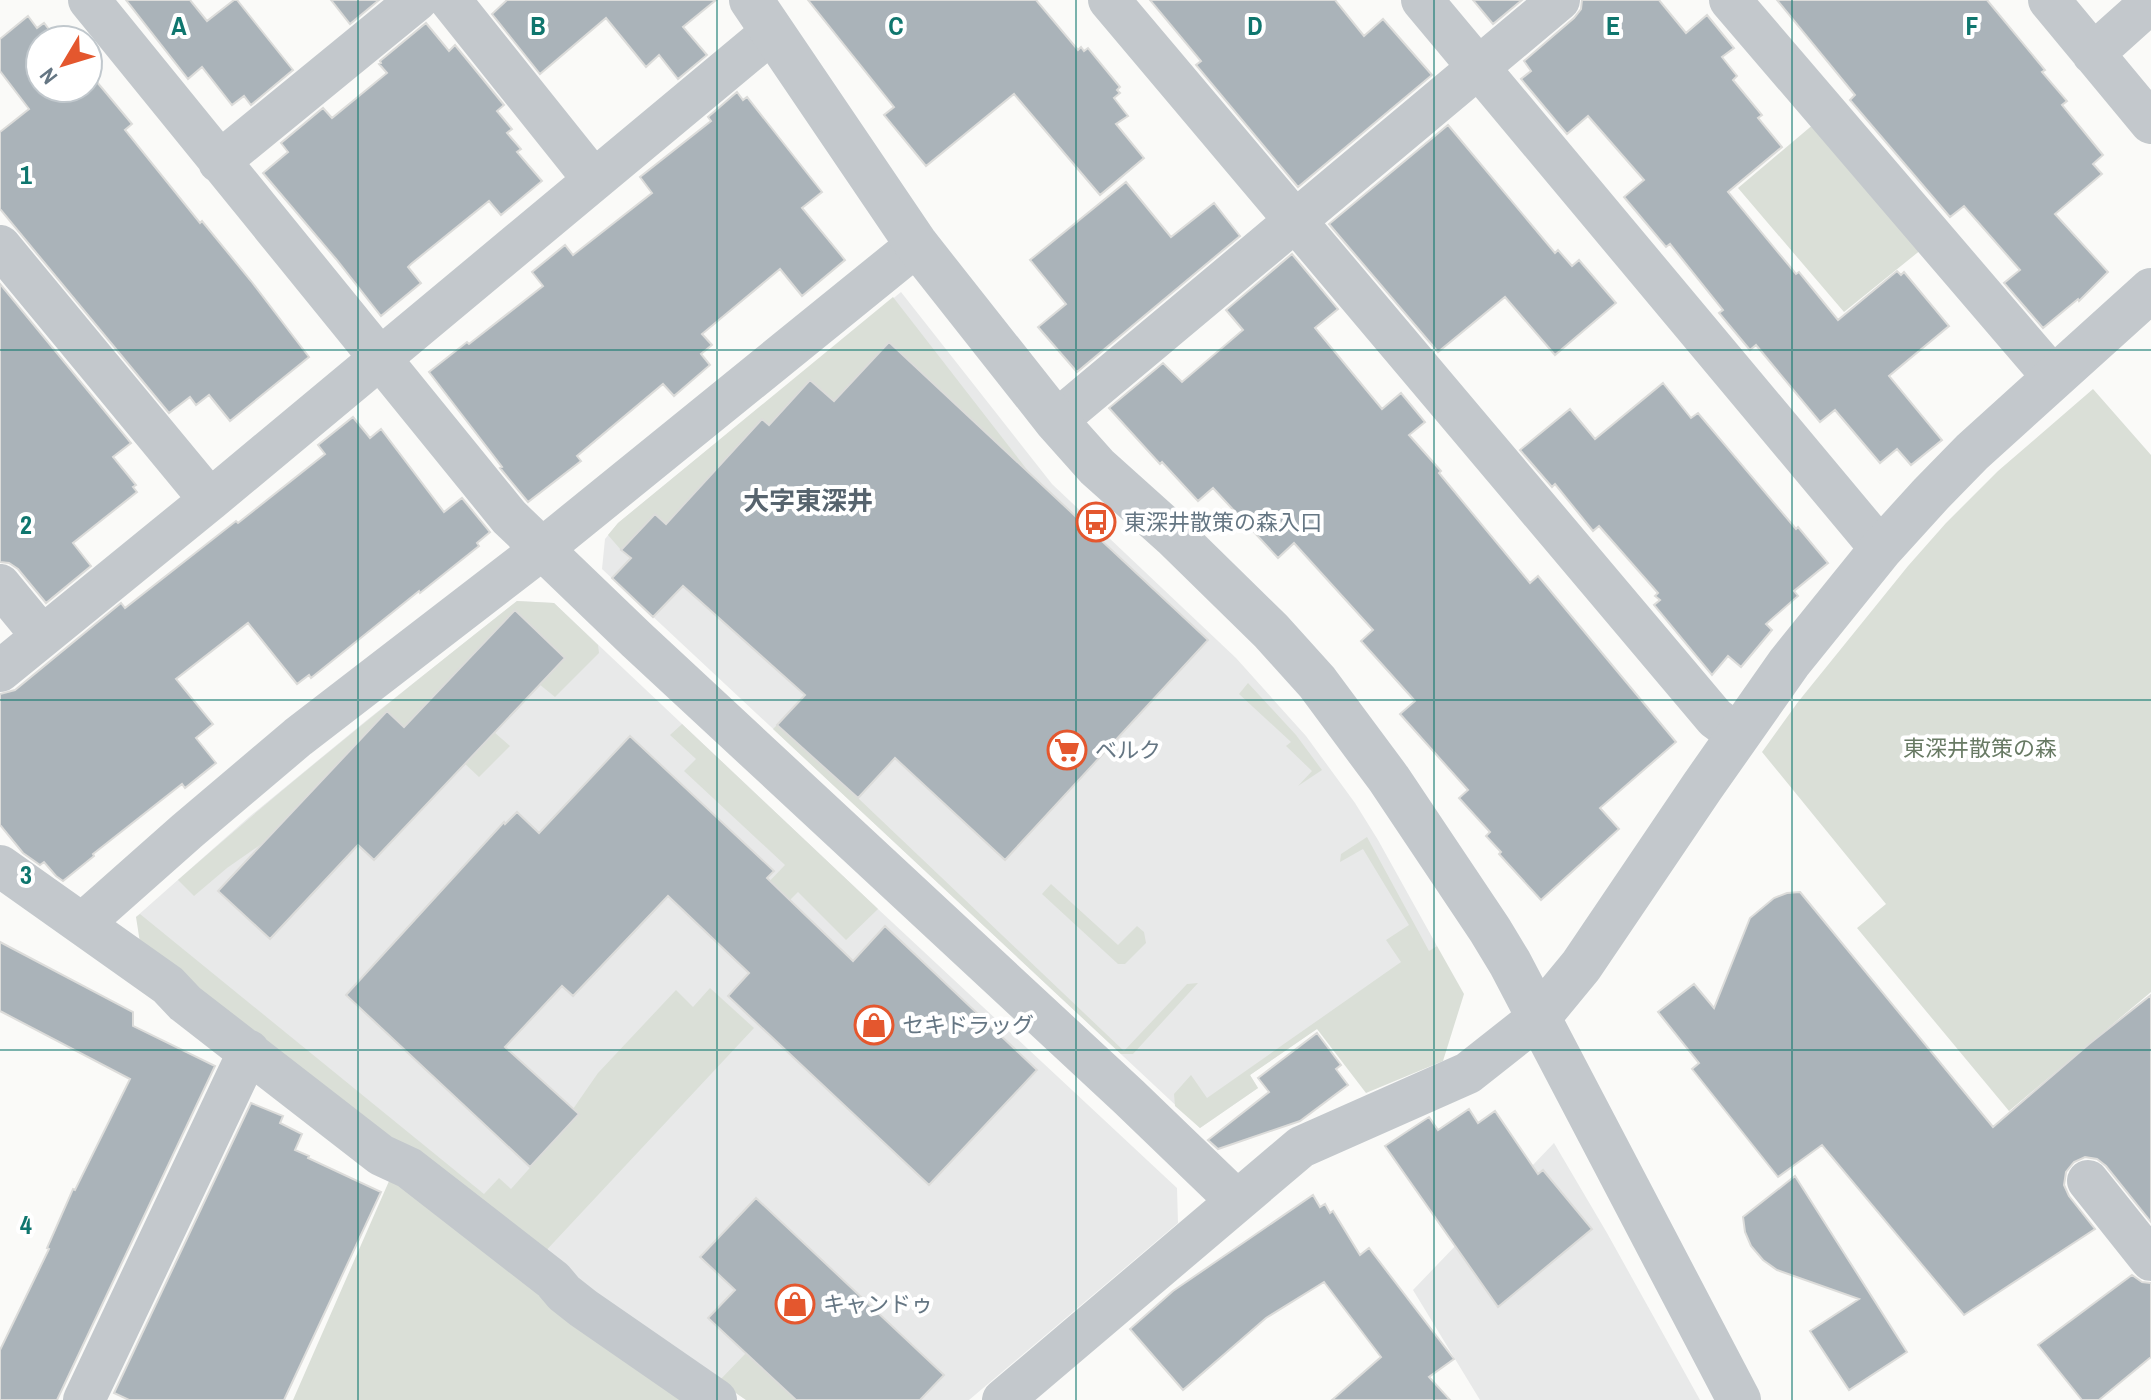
<svg xmlns="http://www.w3.org/2000/svg" width="2151" height="1400" viewBox="0 0 2151 1400" font-family="'Archivo Narrow','Noto Sans JP',sans-serif">
<style>
.built{fill:#e8e9e9}
.green{fill:#dadfd7}
.building{fill:#aab3b9;stroke:#dcdcda;stroke-width:2}
.lines{fill:none;stroke-linecap:round;stroke-linejoin:round}
.minor{stroke:#c3c8cc;stroke-width:42}
.tertiary{stroke:#c3c8cc;stroke-width:44}
.grid{fill:none;stroke:#0f766e;stroke-width:2;stroke-opacity:0.55}
.labels{text-anchor:middle;stroke-width:8;stroke-linejoin:round;paint-order:stroke}
.poi-label{font-size:22px;fill:#657683;stroke:#fff;text-anchor:start}
.park-label{font-size:22px;fill:#687a64;stroke:#fff}
.quarter-label{font-size:26px;font-weight:bold;fill:#57646e;stroke:#fff}
.grid-label{font-size:26px;text-anchor:middle;font-weight:bold;fill:#0f766e;stroke:#fff;stroke-width:8;stroke-linejoin:round;paint-order:stroke}
</style>
<rect width="100%" height="100%" fill="#fafaf8"/>
<path class="built" d="M901,292L1052,484L1236,658L1306,736L1355,803L1378,840L1437,946L1250,1075L1258,1088L1200,1128L602,569L605,539L618,523Z
M517,601L554,603L878,909L1177,1188L1178,1223L969,1400H746L598,1299L136,917L249,817L367,720Z
M1554,1143L1607,1233L1700,1400H1480L1413,1290Z"/>
<path class="green" d="M1815,123L1922,249L1844,312L1738,188Z
M893,297L1032,476L834,401L810,380L769,425L761,420L666,524L654,514L621,550L608,535L618,523Z
M2093,389L2151,455V992L2009,1111L1857,928L1886,904L1762,752L1798,702L1908,566L1946,523L1998,471Z
M517,601L554,603L598,645L599,653L555,697L539,684L564,658L515,610L419,711L468,758L494,732L510,746L479,777L447,747L435,757L387,712L307,795L309,798L298,809L295,808L263,843L227,868L194,896L178,880C288,783 402,692 517,601Z
M1248,683L1296,735L1322,770L1298,786L1312,771L1286,746L1291,742L1239,694Z
M682,724L878,909L846,940L798,892L768,922L714,939L785,865L684,771L696,759L670,735Z
M777,725L858,798L1124,1051L1187,984L1198,983L1133,1054H1121L773,729Z
M1367,837L1429,951L1437,946L1464,994L1443,1061L1366,1093L1317,1029L1250,1075L1258,1088L1200,1128L1175,1106L1174,1094L1191,1075L1207,1098L1401,962L1386,940L1409,925L1363,849L1340,862L1341,854Z
M1051,884L1118,945L1137,926L1144,932L1146,943L1125,964H1118L1042,894Z
M140,914L484,1194L499,1178L511,1189L578,1114L573,1109L598,1073L676,990L693,1007L710,988L754,1028L541,1256L141,949L136,917Z
M393,1172L694,1400H293Z
M746,1353L796,1400H746L719,1381Z"/>
<path class="building" d="M126,0H190L207,21L234,0H237L293,70L251,105L244,96L232,105L202,67L188,79Z
M331,0H379L350,24Z
M507,0H716L683,27L707,55L678,79L659,55L646,67L606,18L540,74L492,14Z
M808,0H1036L1078,50L1081,47L1084,51L1088,48L1120,87L1117,90L1120,93L1114,98L1128,116L1116,124L1144,158L1100,195L1014,94L926,166L884,115L894,107Z
M1150,0H1335L1364,36L1383,19L1432,75L1298,187L1196,65L1201,61Z
M1473,0H1522L1493,24Z
M1582,0H1659L1686,33L1707,15L1734,48L1722,57L1737,76L1733,80L1762,115L1758,118L1782,147L1728,192L1796,274L1799,272L1838,320L1897,271L1901,275L1904,272L1949,326L1889,376L1942,440L1911,465L1897,449L1880,463L1835,410L1820,422L1756,345L1750,350L1719,313L1723,310L1670,244L1666,247L1624,197L1644,180L1588,116L1567,134L1521,79L1531,71L1524,61L1574,18L1581,9Z
M1777,0H1987L2045,70L2042,72L2067,101L2062,105L2103,155L2093,164L2102,174L2055,214L2108,272L2079,301L2078,299L2043,328L2004,283L2020,270L1964,206L1950,217L1850,100L1855,95Z
M28,16L37,28L44,23L57,40H40V88H88V79L90,82H97L132,124L125,130L200,223L202,221L251,281L309,357L230,421L209,395L196,405L190,397L169,413L0,209V132L29,109L0,71V39Z
M426,23L449,51L455,45L504,105L497,111L512,129L507,133L521,149L517,152L542,181L501,215L489,201L411,264L408,267L421,283L381,316L336,259L263,173L288,152L281,143L323,108L332,118L387,73L379,64L381,63L380,61Z
M737,92L743,100L747,97L822,192L802,208L845,260L802,296L780,269L702,334L712,345L701,354L710,365L674,396L663,384L577,456L581,461L528,502L500,468L502,467L429,372L467,342L469,344L543,286L532,272L565,245L573,255L652,193L640,177L711,121L708,117Z
M1448,125L1555,253L1558,250L1572,266L1579,260L1616,303L1555,355L1505,297L1438,352L1329,224Z
M1126,182L1171,237L1214,203L1240,236L1077,372L1038,327L1066,304L1030,260Z
M1292,254L1338,309L1315,328L1382,409L1401,393L1425,422L1409,435L1441,471L1439,473L1530,583L1538,576L1676,742L1600,808L1619,829L1541,900L1499,854L1501,852L1486,836L1490,832L1459,798L1468,790L1400,714L1415,701L1361,641L1373,630L1294,543L1278,558L1213,488L1198,501L1162,462L1160,464L1109,408L1163,363L1182,382L1243,330L1226,310Z
M0,284L131,443L113,457L136,485L133,487L137,492L73,543L91,566L46,603L18,569L9,563L0,562Z
M889,342L1208,640L1005,860L895,758L858,798L777,725L805,695L683,586L653,617L612,578L631,558L621,550L655,514L666,524L762,419L769,425L810,380L834,401Z
M1663,383L1691,418L1698,413L1796,529L1798,527L1828,563L1794,591L1798,596L1766,624L1772,630L1741,667L1728,656L1712,675L1654,605L1660,600L1655,596L1658,593L1599,526L1593,531L1555,484L1552,487L1520,450L1570,409L1595,439Z
M353,417L370,438L381,429L444,512L462,498L490,532L477,543L479,546L420,593L419,591L311,678L309,675L297,684L248,623L176,679L213,724L196,738L216,763L185,788L182,784L93,854L94,856L63,881L56,876L44,862L40,865L23,853L0,825V694L15,690L121,603L125,608L236,521L238,523L325,454L318,445Z
M515,610L565,658L374,860L358,845L270,939L218,891L387,711L404,727Z
M630,736L774,871L767,878L853,961L885,926L1037,1070L929,1185L728,996L749,973L668,896L573,996L562,986L505,1047L579,1114L530,1167L346,995L504,822L505,824L517,812L539,833Z
M1800,892L1993,1127L2089,1044L2151,995V1222L2106,1166L2097,1159L2085,1157L2074,1162L2066,1172L2064,1185L2069,1196L2095,1229L1964,1315L1822,1145L1778,1177L1692,1069L1699,1063L1658,1012L1694,984L1714,1008L1750,918L1774,898L1787,893Z
M0,942L133,1012V1026L215,1066L57,1400H0V1350L49,1249L47,1248L73,1189L75,1190L130,1079L0,1011Z
M1317,1033L1341,1065L1336,1069L1348,1085L1300,1121L1218,1149L1208,1140L1269,1092L1258,1078Z
M251,1103L283,1116L280,1123L302,1134L295,1150L309,1156L308,1158L381,1192L284,1400H129L114,1393Z
M1469,1109L1478,1123L1495,1111L1538,1174L1543,1170L1592,1229L1498,1307L1385,1146L1429,1117L1438,1130Z
M1795,1176L1907,1352L1849,1390L1810,1331L1859,1299L1777,1270L1763,1260L1751,1246L1745,1232L1743,1217Z
M1313,1195L1320,1207L1325,1204L1330,1213L1333,1211L1360,1255L1369,1248L1454,1359L1429,1377L1450,1400H1332L1381,1357L1324,1282L1266,1318L1183,1390L1130,1329L1173,1291Z
M756,1198L944,1375L920,1400H796L708,1318L735,1290L700,1257Z
M2132,1275L2142,1282L2151,1283V1357L2099,1400H2082L2038,1345Z"/>
<g class="lines">
<path class="minor" d="M89,0L509,517L637,640L1129,1097L1237,1201
M450,0L594,180
M1109,0L1715,718L1738,735
M1422,0L1881,549
M1730,0L2053,377
M2049,0L2151,123
M2093,54L2151,2
M219,162L417,0
M0,246L210,500
M1056,421L1559,0
M0,585L42,636
M0,671L210,500L772,32
M0,866L168,985L185,1003L381,1155L409,1168L553,1280L564,1293L583,1308L716,1400
M82,924L187,831L298,737L542,549L917,245
M2088,1181L2151,1260
M84,1400L249,1051
M1003,1400L1301,1147L1468,1073L1539,1017"/>
<path class="tertiary" d="M751,0L917,245L1056,421L1097,467L1174,536L1271,631L1317,682L1389,779L1490,930L1510,963L1739,1400
M1539,1017L1581,966L1702,787L1789,663L1881,549L1931,494L1972,452L2151,290"/>
</g>
<path class="grid" d="M358,0V1400M717,0V1400M1076,0V1400M1434,0V1400M1792,0V1400M0,350H2151M0,700H2151M0,1050H2151"/>
<defs>
<g id="bus-ring" transform="scale(2)"><circle r="9.5" fill="#fff" stroke="#e4572e" stroke-width="1.5"/><path d="M-5-6H5V4H4V6H2V4H-2V6H-4V4H-5ZM-3.5-4V0h7V-4ZM-3.5 1.2v1.5H-2V1.2ZM2 1.2v1.5H3.5V1.2Z" fill="#e4572e"/></g>
<g id="supermarket-ring" transform="scale(2)"><circle r="9.5" fill="#fff" stroke="#e4572e" stroke-width="1.5"/><path d="M-6-5.5h2.5l.6 2H6L4.5 2H-2.5L-4.4-4H-6ZM-1.5 3.2a1.3 1.3 0 1 0 .1 0ZM3 3.2a1.3 1.3 0 1 0 .1 0Z" fill="#e4572e"/></g>
<g id="shop-ring" transform="scale(2)"><circle r="9.5" fill="#fff" stroke="#e4572e" stroke-width="1.5"/><path d="M-5-2.5h2.3a2.7 3.5 0 0 1 5.4 0H5L5.5 6h-11ZM-1.5-2.5h3a1.5 2.3 0 0 0-3 0Z" fill="#e4572e"/></g>
</defs>
<g fill-rule="evenodd">
<use href="#bus-ring" x="1096" y="522"/>
<use href="#supermarket-ring" x="1067" y="750"/>
<use href="#shop-ring" x="874" y="1025"/>
<use href="#shop-ring" x="795" y="1304"/>
</g>
<g class="labels">
<g class="poi-label">
<text x="1124" y="530">東深井散策の森入口</text>
<text x="1095" y="758">ベルク</text>
<text x="902" y="1033">セキドラッグ</text>
<text x="823" y="1312">キャンドゥ</text>
</g>
<g class="park-label">
<text x="1980" y="756">東深井散策の森</text>
</g>
<g class="quarter-label">
<text x="808" y="510">大字東深井</text>
</g>
</g>
<g class="grid-label">
<text x="179" y="35">A</text>
<text x="538" y="35">B</text>
<text x="896" y="35">C</text>
<text x="1255" y="35">D</text>
<text x="1613" y="35">E</text>
<text x="1972" y="35">F</text>
<text x="26" y="184">1</text>
<text x="26" y="534">2</text>
<text x="26" y="884">3</text>
<text x="26" y="1234">4</text>
</g>
<g transform="translate(64 64) rotate(232)"><circle r="38" fill="#ffffff" stroke="#c1c8cd" stroke-width="2"/>
<path d="M0-6L14 30L0 20L-14 30Z" fill="#e4572e"/>
<text y="-12" font-size="22" font-weight="bold" text-anchor="middle" fill="#657683">N</text>
</g>
</svg>
